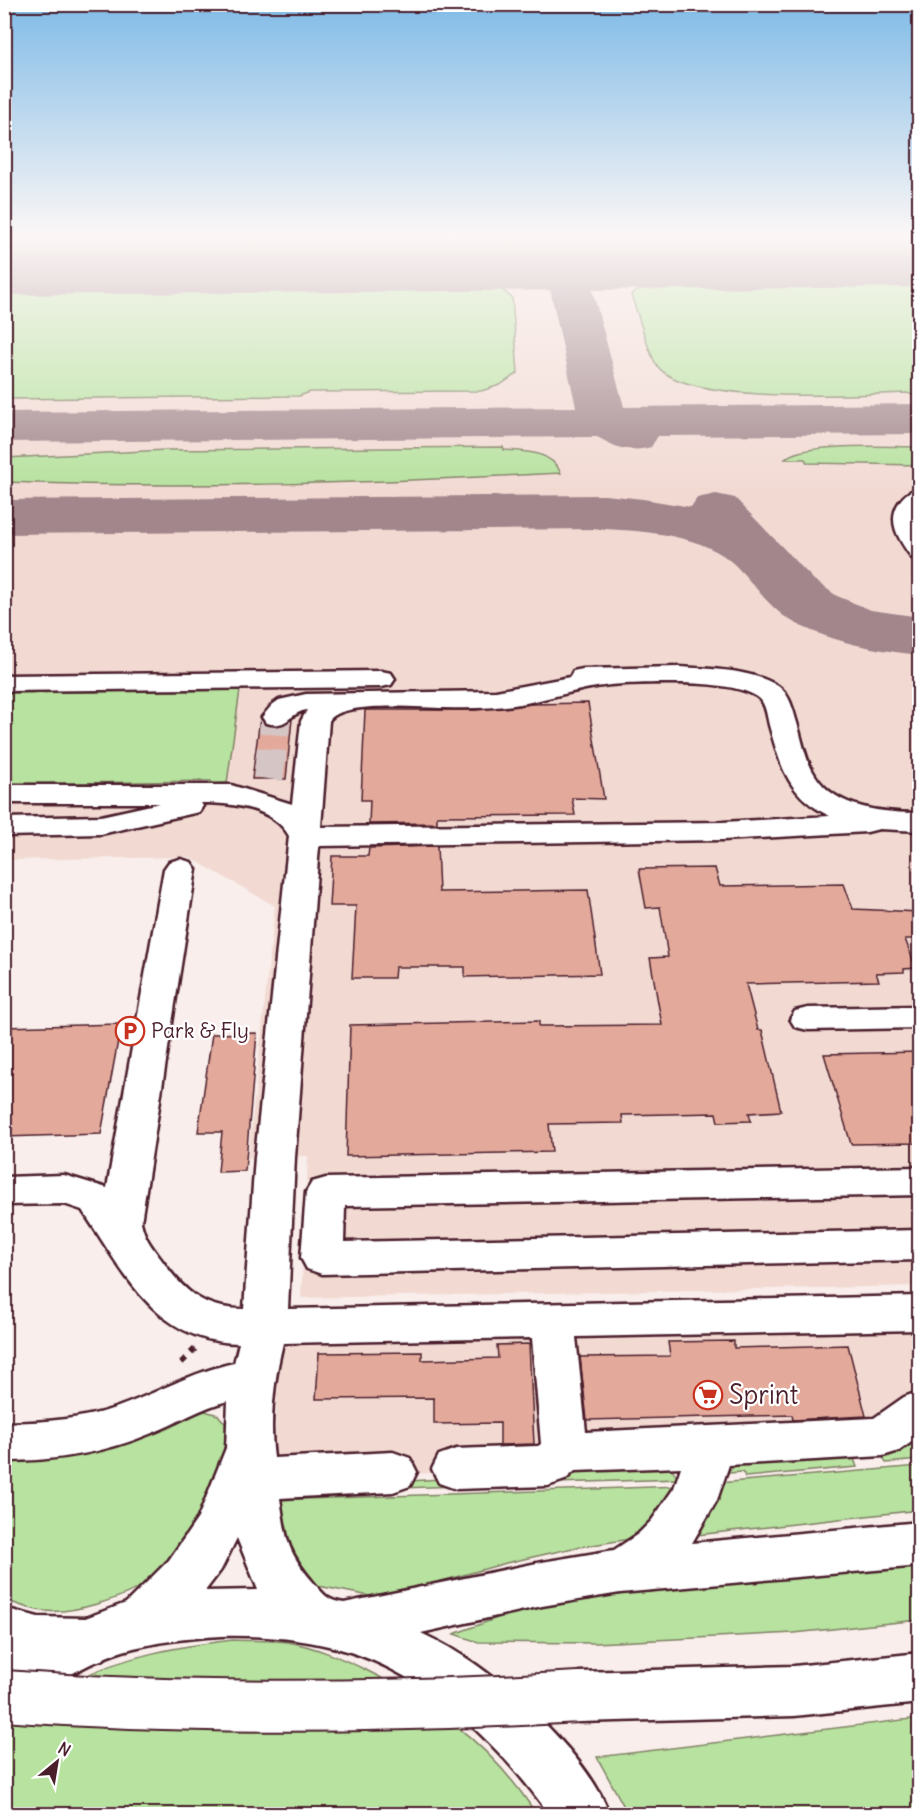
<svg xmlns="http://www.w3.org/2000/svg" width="924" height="1819" viewBox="0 0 924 1819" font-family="Delius,sans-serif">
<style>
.built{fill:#f2dad3}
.green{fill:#b7e29f;stroke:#808065;stroke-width:1.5}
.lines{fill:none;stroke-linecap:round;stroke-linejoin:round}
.taxiway{fill:#a2868b;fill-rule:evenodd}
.runway{fill:#a2868b;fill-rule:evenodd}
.building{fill:#e3aa9c;stroke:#4a1f2b;stroke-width:1.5}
.minor-tunnel{stroke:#d6c5c5;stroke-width:30;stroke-dasharray:30 15;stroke-linecap:butt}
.minor-casing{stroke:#4a1f2b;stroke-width:5}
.highway-casing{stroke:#4a1f2b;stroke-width:5}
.path{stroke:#4a1f2b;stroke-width:6;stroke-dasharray:7 7;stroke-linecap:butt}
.minor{fill:#fff;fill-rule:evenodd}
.highway{fill:#fff;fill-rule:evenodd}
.highway-bridge-casing{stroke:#4a1f2b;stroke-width:54;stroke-linecap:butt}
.highway-bridge{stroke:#fff;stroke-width:50}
.labels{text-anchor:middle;stroke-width:4.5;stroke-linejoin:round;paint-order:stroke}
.poi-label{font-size:21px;fill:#4a1f2b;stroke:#fff;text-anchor:start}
.near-poi-label{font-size:26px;fill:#4a1f2b;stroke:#fff;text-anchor:start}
</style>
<rect width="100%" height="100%" fill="#f9eeeb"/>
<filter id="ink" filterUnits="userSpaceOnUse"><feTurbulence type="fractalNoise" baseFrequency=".0167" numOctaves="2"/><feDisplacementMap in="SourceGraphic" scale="12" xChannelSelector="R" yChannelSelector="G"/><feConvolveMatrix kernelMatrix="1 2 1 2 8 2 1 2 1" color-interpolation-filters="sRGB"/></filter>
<g filter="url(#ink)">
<path class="built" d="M4,236H919V1286L301,1298L308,1156L248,1158L275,906L189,857L5,860Z
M919,1327V1418L760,1452L273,1483L279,1344Z"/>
<path class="green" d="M5,236H919L920,239L5,246Z
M919,279V397L907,393C861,394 681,406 656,364C647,349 638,313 631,295C643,284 658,285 673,284L674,281Z
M455,282L501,289L512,298L518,373L500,385L481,391L310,392L299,396L5,399V286Z
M503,447L504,450C525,451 551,451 561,473C375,483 190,489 5,482V458L166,450Z
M919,447V465L807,463L805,459H785C799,442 894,447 919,447Z
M240,690L227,783L212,784L211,781L5,784V693Z
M205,1411L218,1415L225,1423C228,1453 216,1486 202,1511C189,1536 172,1564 149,1581C126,1598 73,1614 44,1611C30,1610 17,1604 5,1600L4,1459Z
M919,1423V1460L886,1463L878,1448Z
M851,1451L857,1467L745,1477L743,1472L726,1473L738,1464Z
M668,1464L679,1479L273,1492V1490Z
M919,1466V1510L696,1535L719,1483Z
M681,1486L643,1537L573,1548L506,1563L403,1592L375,1597L303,1583L289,1559L274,1500Z
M919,1560V1620L794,1633L595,1643L478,1642L454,1634L519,1610L640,1587Z
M233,1640C251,1641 271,1640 288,1642C316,1647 341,1658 366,1670C435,1703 495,1749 536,1814H5L4,1725C26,1710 50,1693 74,1681C124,1656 179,1646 233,1640Z
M919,1718V1814H628L597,1757Z"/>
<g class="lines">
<path class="taxiway" d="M640,248L654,252L660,260L654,268C636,273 602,272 592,289L624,407L920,404V434L658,436L651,447C627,453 618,448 597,437L4,442V412L576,407L550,289C566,255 607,254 640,248Z
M716,494L735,498L814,580L837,596L871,610L920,617V655C876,650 834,643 795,623C770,610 755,585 736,566C706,535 645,531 605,529L4,534V500L605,495L643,499L691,507L697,498Z"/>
<path class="runway" d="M4,236H920V287L4,295Z"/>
</g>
<path class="building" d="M588,703L604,799L572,798L575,815L437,816V823L369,824L370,800H361L365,710H475L532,704Z
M260,718L266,725L274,727L285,724L292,719L286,779H252Z
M437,846L439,892L588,890L600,974L465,977V967H395L394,978H352L356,906H329L332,856H368L369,848Z
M715,868L720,886L844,884L853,909L920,912V939H905L916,968L904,969V972L876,973L879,981L746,984L758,1030H762L781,1111L749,1113L751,1121L718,1122L716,1113L622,1115L623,1123L549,1124L552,1152L346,1156L350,1025L539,1021V1026L662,1025L650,958L668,957L660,907L646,908L639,869Z
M121,1024L101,1134L4,1137V1027Z
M257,1033L245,1171L218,1172L222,1132H198L212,1034Z
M920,1052V1143L851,1144L824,1054Z
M734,1341V1348L848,1345L866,1416L793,1420L792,1415L587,1420L580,1357L670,1356L668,1342Z
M529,1344L534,1444L500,1445V1423L434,1424V1398L316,1399L319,1353L422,1352V1360L498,1358L497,1345Z"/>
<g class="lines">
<path class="minor-tunnel" d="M268,779L276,717"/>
<g class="minor-casing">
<path id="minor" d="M920,487V506L916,515L920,531V560L912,558C899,540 886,521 900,501C905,494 911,490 920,487Z
M679,667C711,669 750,669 778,686C790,694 793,710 797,723C802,739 805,760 815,775C836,809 884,813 920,813V831L879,829L867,832L723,840L319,846L295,1157L288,1309L920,1296V1330L576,1337L586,1432L874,1418L904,1397L920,1391V1436L899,1451L883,1456L729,1465L717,1500L692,1543L920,1522V1566L620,1593L542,1606L421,1633C433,1639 446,1645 458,1653C507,1682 591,1759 609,1814H549C501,1746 429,1676 347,1651C307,1639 264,1635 221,1636C188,1638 154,1642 123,1651C80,1664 45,1693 4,1709V1656L69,1624L126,1603L169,1560L198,1518L226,1448L228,1401C201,1407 178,1423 152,1433C105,1453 56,1461 4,1461V1423C42,1422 82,1420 118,1407C157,1393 192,1372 234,1363L239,1343C155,1343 123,1270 82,1210L64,1204L4,1205V1177L64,1175L107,1188L164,869L169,862L180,859L191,862L196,869L141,1222C144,1237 151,1246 161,1259C184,1291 202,1309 244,1309L255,1157L289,836C273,807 231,803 201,803L203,806L199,812L101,834L4,836V818L101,816L160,803H4V785H231L292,804L301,721L307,710C288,713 289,729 266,723L262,717L272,705L279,700L306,694L496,691L570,677L573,671L583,669ZM625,684C656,683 737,679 760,699C766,705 767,717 769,725C781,767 788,796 830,816L723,822L321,827L329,721C340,700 422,708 444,708C472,709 499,708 526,703C559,696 591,685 625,684ZM532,1338L541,1444L538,1446L456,1449L439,1455L432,1469L439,1483L456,1489L548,1486L565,1480L575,1471L681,1467L674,1488L652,1520L638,1534L614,1550L542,1562L344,1603C327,1600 325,1596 314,1583C286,1551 286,1538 280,1498L393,1492L410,1486L417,1472L410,1458L393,1452L274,1458C269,1420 274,1380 283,1343ZM237,1538L258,1590L205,1591L221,1570Z
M381,671L391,673L395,679L391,685L381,687L4,691V675Z
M920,1006V1028L808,1030L795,1027L790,1019L795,1011L808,1008Z
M920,1167V1195L345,1206L344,1242L920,1230V1260L322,1274L307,1269L301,1258L306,1192L312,1182L326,1178Z"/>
</g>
<g class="highway-casing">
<path id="highway" d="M4,1608L38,1617L86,1618L104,1625L112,1642L104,1659C70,1672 38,1665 4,1655Z
M920,1653V1703L794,1716L579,1722L560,1715L552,1697L560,1679L579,1672L794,1666Z"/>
</g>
<path class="path" d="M181,1363L195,1349"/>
<use href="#minor" class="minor"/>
<use href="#highway" class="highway"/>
<g class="highway-bridge-casing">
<path id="highway-bridge" d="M4,1696C197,1710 386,1708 579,1697"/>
</g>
<use href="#highway-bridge" class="highway-bridge"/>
</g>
</g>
<linearGradient id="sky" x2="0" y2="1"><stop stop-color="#80bbe7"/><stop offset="0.48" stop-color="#fcf7f6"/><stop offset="1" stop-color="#fcf7f6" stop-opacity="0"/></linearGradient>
<rect width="924" height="491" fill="url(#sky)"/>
<defs>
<g id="parking-ring" transform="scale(1.5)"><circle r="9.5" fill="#fff" stroke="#c8321e" stroke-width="1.5"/><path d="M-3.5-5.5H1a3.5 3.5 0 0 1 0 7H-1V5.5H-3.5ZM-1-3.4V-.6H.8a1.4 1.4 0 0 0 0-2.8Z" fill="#c8321e"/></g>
<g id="supermarket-ring" transform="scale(1.5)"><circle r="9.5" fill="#fff" stroke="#c8321e" stroke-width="1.5"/><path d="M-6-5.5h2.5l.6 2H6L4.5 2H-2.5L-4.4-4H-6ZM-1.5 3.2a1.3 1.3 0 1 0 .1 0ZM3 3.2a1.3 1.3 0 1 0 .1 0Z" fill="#c8321e"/></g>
</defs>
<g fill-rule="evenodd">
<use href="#parking-ring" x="130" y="1031"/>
<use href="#supermarket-ring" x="708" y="1395"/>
</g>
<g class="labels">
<g class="poi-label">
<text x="151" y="1038">Park &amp; Fly</text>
</g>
<g class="near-poi-label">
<text x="729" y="1404">Sprint</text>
</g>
</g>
<rect width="924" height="1819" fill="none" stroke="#fff" stroke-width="24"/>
<rect x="12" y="12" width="900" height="1795" fill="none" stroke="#4a1f2b" stroke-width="2" filter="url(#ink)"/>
<g transform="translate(57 1762) rotate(30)" stroke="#ffffff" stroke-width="4.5" paint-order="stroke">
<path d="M0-4.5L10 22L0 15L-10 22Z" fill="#4a1f2b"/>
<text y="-9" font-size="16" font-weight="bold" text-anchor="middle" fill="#4a1f2b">N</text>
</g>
</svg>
